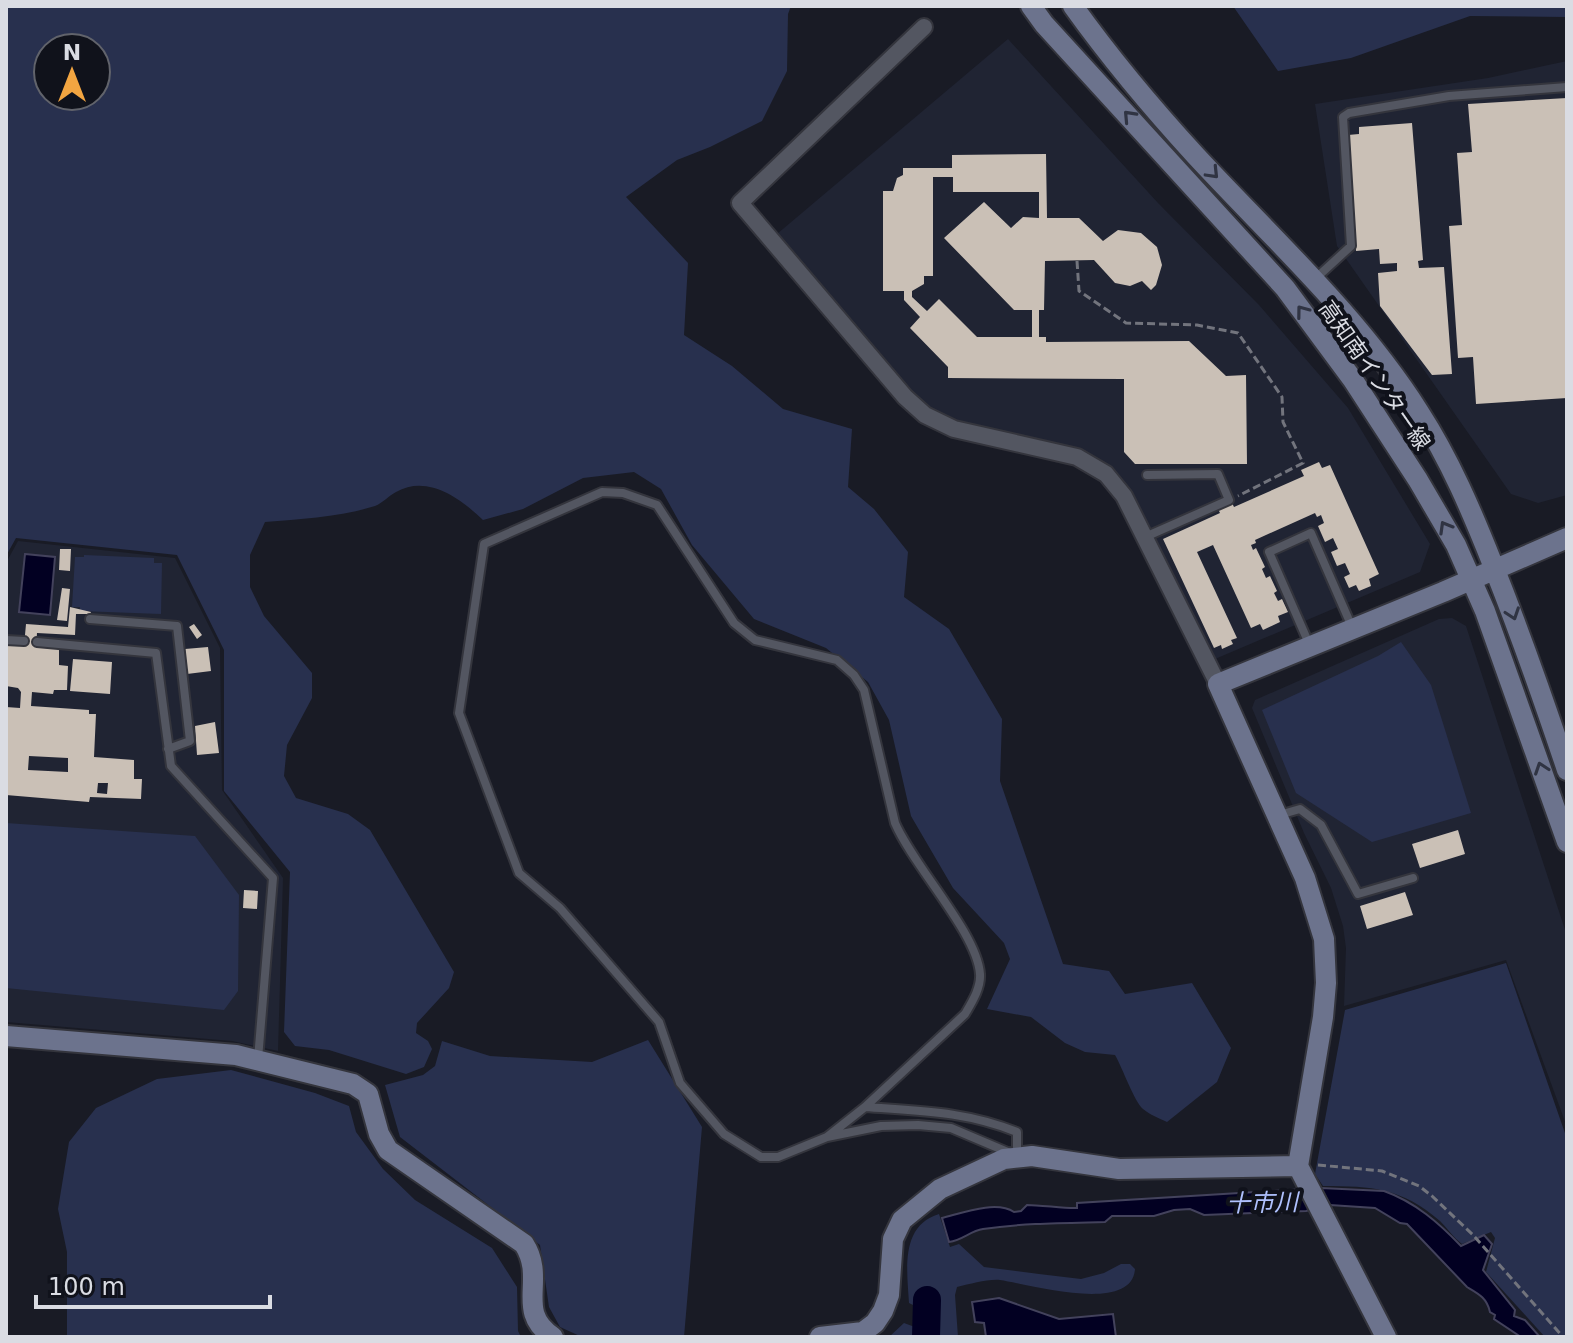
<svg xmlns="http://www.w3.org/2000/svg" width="1573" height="1343" viewBox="0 0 1573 1343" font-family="'DejaVu Sans','Noto Sans JP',sans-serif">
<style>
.built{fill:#202433}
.green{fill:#28304e;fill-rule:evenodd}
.water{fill:#020022;stroke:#43425c;stroke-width:2}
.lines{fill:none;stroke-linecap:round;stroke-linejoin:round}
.river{stroke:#020022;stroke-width:28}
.building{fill:#cac0b6;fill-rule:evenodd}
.lane-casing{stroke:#34353d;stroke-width:12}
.street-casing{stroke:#34353d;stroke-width:20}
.secondary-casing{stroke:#34353d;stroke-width:24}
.path{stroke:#72747d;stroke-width:3;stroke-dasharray:8 4;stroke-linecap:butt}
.lane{stroke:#535661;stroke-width:8}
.street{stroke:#535661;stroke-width:16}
.secondary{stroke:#6c738d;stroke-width:20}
.oneway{stroke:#303443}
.labels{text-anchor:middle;stroke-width:8;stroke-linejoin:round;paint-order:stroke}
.street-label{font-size:22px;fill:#dadce3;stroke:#10121b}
.water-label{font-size:24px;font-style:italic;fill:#afc1fe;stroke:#10121b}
</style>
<rect width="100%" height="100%" fill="#191b25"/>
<path class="built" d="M1008,39L1158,203L1259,305L1348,408L1430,544L1420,572L1215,659L1134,496L1112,472L1093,457L1074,448L997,433L953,421L922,403L777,234Z
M1567,61V495L1538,503L1511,494L1337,246L1315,104L1488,78Z
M18,541L175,558L220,648L222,790L283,878L278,1051L232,1041L6,1022V563Z
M1452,618L1466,626L1567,936V1127L1506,960L1344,1006L1346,948L1343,926L1331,888L1304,833L1252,708L1255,700L1439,619Z"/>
<path class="green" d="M6,6H791L788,14L787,71L762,121L710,147L677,160L626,197L688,263L684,335L732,366L783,409L852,429L848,487L874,509L908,552L904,597L949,629L1002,719L1000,781L1063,964L1109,971L1125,994L1192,983L1231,1048L1217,1082L1167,1122C1159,1118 1150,1115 1143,1109C1134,1101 1123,1069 1115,1055L1085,1052L1065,1043L1031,1017L987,1009L1010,959L1004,943L953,888L911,816L889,720L868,682L826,648L754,619L692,545L661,489L634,472L583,478L523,509L483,520C461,499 428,474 396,492C388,496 383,503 375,506C340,517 301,519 265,522L250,555V587L264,616L312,673V698L287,745L284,776L296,798L348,814L370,830L454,972L449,988L417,1023L416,1033L428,1041L432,1049L424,1067L406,1074L329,1050L295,1046L284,1032L290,872L224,791V650L177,555L16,538L6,556ZM48,48H96V96H48Z
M1233,6H1567V17L1470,16L1351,58L1278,71Z
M84,555L154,558V563H162L161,614L80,611V607H72L75,557H84Z
M1401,642L1431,685L1471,813L1372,842L1296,793L1262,710L1378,656Z
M6,823L195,836L239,895L238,991L224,1010L6,988Z
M1506,963L1567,1139V1337H1545L1486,1272L1495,1238L1491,1232L1462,1244C1453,1237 1447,1228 1440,1221C1402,1188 1372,1186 1323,1186L1315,1174L1345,1010Z
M648,1040L702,1127L684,1337H582L560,1327L549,1307L540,1245L400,1137L385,1085L423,1075L435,1066L442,1041L490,1056L592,1062Z
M231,1070L315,1093L349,1106L356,1132L383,1169L415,1200L492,1248L517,1287L518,1331L521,1337H67V1252L58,1209L69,1142L96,1108L157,1079Z
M939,1214L950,1247L959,1244L984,1267L1039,1274L1081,1279L1104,1273L1121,1264H1130L1135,1269C1132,1315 1028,1284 1000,1280C987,1279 971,1284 957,1287L955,1295L958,1337H930L931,1302L915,1306L909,1303C907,1270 900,1226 939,1214Z
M904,1323L923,1330V1337H889Z"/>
<path class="water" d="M25,554L55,557L50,615L19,612Z
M1321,1188L1384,1191C1415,1202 1439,1223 1461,1246L1484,1235L1492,1244L1483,1270L1515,1310L1514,1316L1525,1320L1540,1337H1521L1494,1319L1495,1315L1490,1312C1487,1298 1479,1294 1467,1287L1407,1224L1400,1223L1375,1208L1330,1205L1306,1211L1204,1215L1190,1209L1174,1210L1154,1216H1112L1105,1222C1064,1223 1024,1223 983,1229C970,1231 963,1240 949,1242L942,1218C962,1213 996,1200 1014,1212L1021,1211L1027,1205C1040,1205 1069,1209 1077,1208V1203Z
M999,1298L1059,1319L1113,1314L1116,1337H986L984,1323L975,1322L972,1302Z"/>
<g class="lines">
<path class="river" d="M926,1337L927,1300"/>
</g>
<path class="building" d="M1567,98V398L1476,404L1473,357L1458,358L1449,226L1462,225L1457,153L1472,152L1468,104Z
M1412,123L1423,260L1418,261L1419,268L1444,267L1452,374L1432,375L1380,306L1378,273L1397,271V263L1380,264L1379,249L1356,251L1348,135L1359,134V127Z
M1046,154L1047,218H1079L1103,241L1118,230L1141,233L1157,247L1162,265L1156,285L1151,290L1142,281L1130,286L1115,283L1094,260L1045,261L1044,310H1039V337H1046V342L1189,341L1226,376L1246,375L1247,464H1135L1124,452V379L948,378V367L910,328L920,317L904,300V291H883V191H893L897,178L903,175V168H952V155ZM933,177H953V192H1039V218L1023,217L1011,228L984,202L944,238L1014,310H1032V337H977L939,299L927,311L912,297V291L924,284V276H933Z
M1319,462L1322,468L1330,465L1379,574L1369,579L1371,586L1359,591L1356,585L1349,588L1344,577L1350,574L1345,563L1337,566L1331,552L1338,549L1333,538L1325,542L1318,526L1324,523L1321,515L1317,517L1315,513L1255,540L1256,543L1251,545L1253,550L1256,548L1265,567L1262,569L1266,578L1270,576L1277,591L1274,593L1278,601L1282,599L1288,612L1278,616L1280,622L1263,630L1260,624L1251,628L1213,545L1197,552L1237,638L1231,640L1233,644L1222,649L1221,645L1214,648L1163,539L1220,513L1218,509L1232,503L1234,507L1304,476L1301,470Z
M60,549H71L70,571L59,570Z
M62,588L70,589L67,621L57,620Z
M70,607L91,612L90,614H76L75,635L37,633L36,647L59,648V665L68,666L67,690H54L53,694L32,692L31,706L89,710V714H96L94,757L134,760V779H142L141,799L90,797L89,802L6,795V707L20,708L21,692L18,688L6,686V645L24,646L26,624L68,627ZM29,756L68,758V772L28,770ZM98,783H108L107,794L97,793Z
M194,624L202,635L197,639L189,627Z
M208,647L211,671L187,674L185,649Z
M73,659L112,662L110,694L70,691Z
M215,722L219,753L197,755L195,726Z
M1458,830L1465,854L1420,868L1412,844Z
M244,890L258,891L257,909L243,908Z
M1405,892L1413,915L1367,929L1360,906Z"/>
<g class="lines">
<g class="lane-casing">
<path id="lane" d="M1316,278L1351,246L1343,117L1349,113L1449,96L1567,87
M1145,537L1229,500L1218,474L1147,475
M90,619L177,626L190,741L168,749
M6,640L24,641
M37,642L156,653L171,766L273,878L258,1059
M1310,646L1269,552L1311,533L1352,627
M1279,815L1300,809L1321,825L1358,894L1413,878
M827,1137L865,1107L965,1014C972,1002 981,988 980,974C977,933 914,867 895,823L864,690L854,675L837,660L755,640L734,623L657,505L623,493L602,492L484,544L459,713L519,873L560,908L659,1022L680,1083L724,1134L761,1157H778L827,1137L881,1126L918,1125L951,1128L1017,1156V1132C965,1111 919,1111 865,1107"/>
</g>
<g class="street-casing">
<path id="street" d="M924,27L740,203L905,397L925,415L954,429L1077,457L1106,474L1124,496L1218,684"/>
</g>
<g class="secondary-casing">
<path id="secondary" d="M1031,6L1044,24L1285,288L1353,380L1418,480L1456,545L1485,611L1567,842
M1073,6C1111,59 1152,108 1196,156C1273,239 1358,316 1419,412C1450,460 1472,512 1493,565C1520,633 1544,701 1567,770
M6,1036L236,1055L353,1084L368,1094L379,1134L388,1150L524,1244C547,1280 514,1311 553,1337
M1298,1166L1323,1017L1326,983L1324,939L1305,878L1218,684L1443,592L1567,538
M820,1337L863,1332L875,1323L883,1311L889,1295L893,1239L902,1220L940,1189L1004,1159L1032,1156L1119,1169L1298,1166L1386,1337"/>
</g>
<path class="path" d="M1077,261L1079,291L1126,323L1197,325L1238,333L1282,397L1283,422L1303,463L1238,496
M1318,1165L1382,1171L1419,1186L1432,1196L1473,1235L1563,1337"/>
<use href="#lane" class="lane"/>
<use href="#street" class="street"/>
<use href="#secondary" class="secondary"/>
</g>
<defs><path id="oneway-chevron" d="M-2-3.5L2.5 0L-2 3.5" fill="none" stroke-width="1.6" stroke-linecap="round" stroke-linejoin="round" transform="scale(2)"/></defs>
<g class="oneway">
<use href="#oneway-chevron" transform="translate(1129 116) rotate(-133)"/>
<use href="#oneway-chevron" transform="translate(1213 173) rotate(46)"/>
<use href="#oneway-chevron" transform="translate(1302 311) rotate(-127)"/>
<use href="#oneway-chevron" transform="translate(1445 527) rotate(-120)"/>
<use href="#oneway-chevron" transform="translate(1513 614) rotate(71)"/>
<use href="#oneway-chevron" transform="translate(1541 768) rotate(-109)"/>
</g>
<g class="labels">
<g class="street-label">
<text transform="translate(1375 375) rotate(55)" y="8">高知南インター線</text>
</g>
<g class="water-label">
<text transform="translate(1262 1203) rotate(-1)" y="8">十市川</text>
</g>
</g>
<rect width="1573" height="1343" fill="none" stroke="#dadce3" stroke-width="16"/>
<g transform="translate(72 72)"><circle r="38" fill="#10121b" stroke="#61636b" stroke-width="2"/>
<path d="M0-6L14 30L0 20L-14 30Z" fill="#f2a541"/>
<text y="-12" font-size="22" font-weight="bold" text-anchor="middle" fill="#dadce3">N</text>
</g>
<path d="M36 1295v12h234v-12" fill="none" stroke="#dadce3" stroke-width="4"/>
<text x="48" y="1295" font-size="24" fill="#dadce3" stroke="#10121b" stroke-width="6" paint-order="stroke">100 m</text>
</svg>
